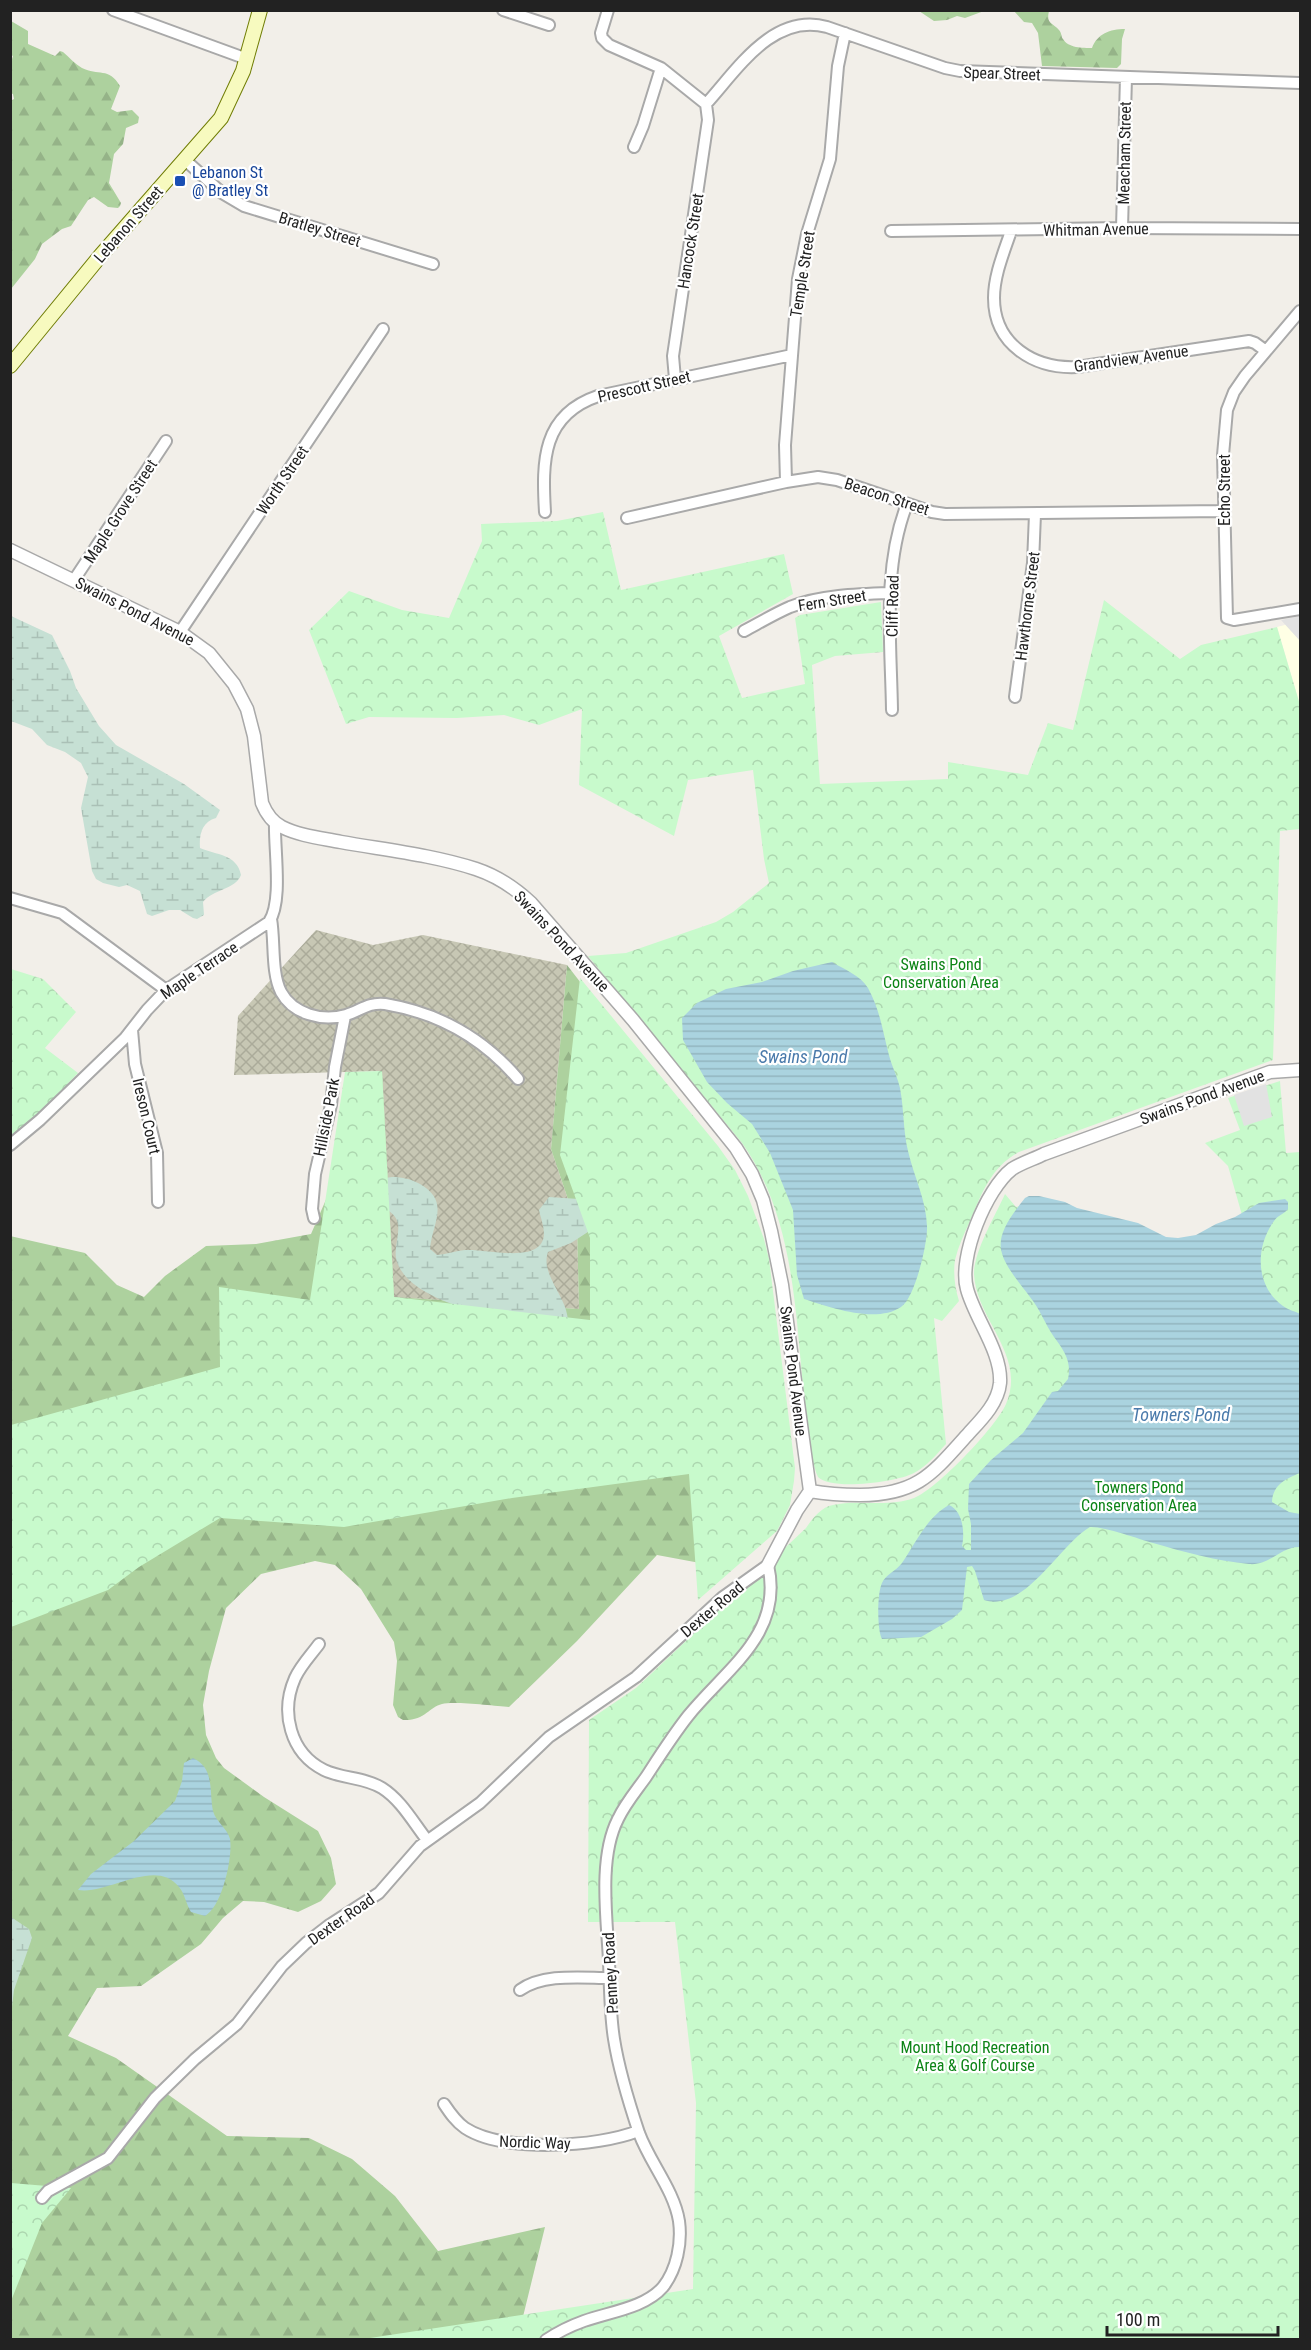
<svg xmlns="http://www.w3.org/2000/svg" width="1311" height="2350" viewBox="0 0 1311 2350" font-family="'Roboto Condensed',sans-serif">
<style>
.education{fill:#ffffe5}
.construction{fill:url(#construction-cross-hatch)}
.forest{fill:url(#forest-firs)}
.wetland{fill:url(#wetland-marsh)}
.park{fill:url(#park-crowns)}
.parking{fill:#e2e2e2}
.water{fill:url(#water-rules)}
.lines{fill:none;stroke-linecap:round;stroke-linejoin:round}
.minor-casing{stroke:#a9a9a9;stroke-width:14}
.tertiary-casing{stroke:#a9a9a9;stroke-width:15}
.secondary-casing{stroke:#707d05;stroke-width:16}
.minor{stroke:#fff;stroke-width:10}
.tertiary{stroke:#fff;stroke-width:12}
.secondary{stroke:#f7fabf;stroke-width:14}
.transit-dot{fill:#1a4fb4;stroke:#fff;stroke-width:2}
.labels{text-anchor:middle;stroke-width:4.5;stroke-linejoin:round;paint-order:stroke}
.street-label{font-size:16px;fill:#222;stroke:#fff}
.transit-label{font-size:16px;fill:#164399;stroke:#fff;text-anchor:start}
.park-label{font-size:16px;fill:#0c8416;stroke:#fff}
.water-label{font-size:18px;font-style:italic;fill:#4a7aab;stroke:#fff}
</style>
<defs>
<pattern id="construction-cross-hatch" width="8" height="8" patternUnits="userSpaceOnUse" patternTransform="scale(1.5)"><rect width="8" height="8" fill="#c7c7b4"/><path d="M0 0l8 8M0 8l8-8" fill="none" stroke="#abab9a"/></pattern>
<pattern id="forest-firs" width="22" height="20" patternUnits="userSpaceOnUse" patternTransform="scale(1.5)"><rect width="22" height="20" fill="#add19e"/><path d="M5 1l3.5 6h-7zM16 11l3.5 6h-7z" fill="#95b388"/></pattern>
<pattern id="wetland-marsh" width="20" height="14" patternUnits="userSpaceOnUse" patternTransform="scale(1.5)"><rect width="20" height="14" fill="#c6e0d4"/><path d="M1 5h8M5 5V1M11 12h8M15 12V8" fill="none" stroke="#aac0b6"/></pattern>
<pattern id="park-crowns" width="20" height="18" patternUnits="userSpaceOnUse" patternTransform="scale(1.5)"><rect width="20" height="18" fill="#c8facc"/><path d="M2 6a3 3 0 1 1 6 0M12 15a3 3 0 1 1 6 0" fill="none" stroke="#acd6af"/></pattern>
<pattern id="water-rules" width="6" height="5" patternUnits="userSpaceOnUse" patternTransform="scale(1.5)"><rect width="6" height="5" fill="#aad3df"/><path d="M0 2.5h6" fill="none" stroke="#92b5bf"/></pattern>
</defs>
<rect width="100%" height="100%" fill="#f2efe9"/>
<path class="education" d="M1300,621V705L1277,627Z"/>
<path class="construction" d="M316,930L373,945L423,935L567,965L551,1149L577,1226L579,1309L394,1297L382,1071L234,1075L238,1016Z"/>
<path class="forest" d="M919,11H984L965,18L957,16L947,20L934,21Z
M1014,11H1049C1046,24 1052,22 1059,30C1062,33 1061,37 1063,39C1068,48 1083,48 1092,48C1097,34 1110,29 1125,29L1122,39L1121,64L1117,68L1042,66L1038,33L1032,23L1024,22Z
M11,21L28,31V44L55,56L60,51L63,52C69,57 75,64 82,68C98,76 109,67 120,86L111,109L117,112L132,110L139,117L138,123L126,128L123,144L114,154L109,183L121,203L120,206L118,208L108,207L94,197L88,200L71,226L62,229L42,244L35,259L11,289L10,164C14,157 10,115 10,101L14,99L13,94L10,93L11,62L13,56L11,55Z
M567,965L659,1084L700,1563L657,1555L577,1641L509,1707C494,1706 454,1701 442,1704C429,1707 425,1721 403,1720L398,1717L393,1705L397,1661L394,1642L361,1589L335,1565L315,1561L261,1574L226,1608L209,1671L203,1705L206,1735L216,1758L224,1768L264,1797L318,1831L331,1858L336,1884L321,1901L298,1912L264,1902L243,1901L223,1918L201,1944L141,1986L97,1988L68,2036L116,2058L227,2136L309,2138L352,2159L395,2196L438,2251L545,2227L519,2333L508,2339H11L10,1236L85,1253L117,1285L144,1297L165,1276L206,1246L256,1244L311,1234L382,1071L394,1297L579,1309L577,1226L551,1149Z"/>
<path class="wetland" d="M11,616L52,635L70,671L76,688L99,726L116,745L184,784L220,810L216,818C202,822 199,834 200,848C216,855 237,854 241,875C235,890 213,889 203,902L204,915L197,919L193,918L180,910H169L152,916L147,914L140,891L127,885L119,887L103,883L96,879L92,871L81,808L88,777L81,763L65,752L47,745L32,729L11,721Z
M392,1177C403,1177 410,1179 420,1184C451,1202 432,1223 430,1249L437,1255C447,1254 456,1251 465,1250C486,1249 524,1260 539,1246C549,1237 541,1220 539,1210L549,1197L594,1200V1228L571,1243L548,1252C541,1271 561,1292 566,1310C568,1317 568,1323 570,1330C525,1321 414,1310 397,1262C391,1244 408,1224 389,1211L332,1203L327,1190L331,1186Z
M11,1917L29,1929L32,1938L14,1990L11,2015Z"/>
<path class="park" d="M603,512L621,590L784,554L793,594L719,636L742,698L805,684L795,618L800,615L881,602L883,652L835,656L812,665L820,784L948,779V762L1028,775L1048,723L1073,730L1104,600L1180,659L1201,645L1277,627L1300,705V829L1280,831L1273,1060L1019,1152C991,1167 982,1193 970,1221C964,1234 958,1247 955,1260C953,1274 955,1288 959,1301L942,1321L934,1318L946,1444C936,1455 927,1466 914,1473C897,1482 831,1491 818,1477C809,1457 805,1409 803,1386C795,1303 792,1214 742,1143L588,956L626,953L716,922L733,912L769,883L764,859L753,770L688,780L674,836L579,785L582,709L539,725L504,715L457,718L369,717L346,724L309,630L349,591L402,610L449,618L482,541L481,524L557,521Z
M11,969L43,979L76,1012L45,1048L78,1073L33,1120L11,1137Z
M580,978L718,1146L735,1170L748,1196L764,1239L769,1259L795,1468L794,1481L790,1505L777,1531L698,1600L689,1474L512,1498L344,1527L220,1518L139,1567L108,1590L11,1627V1425L220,1367L219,1287L310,1300L345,1072L382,1071L394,1297L590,1320V1238L560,1155Z
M1280,1081L1286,1153L1300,1152V2339L357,2340L693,2289L696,2103L675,1922H588L589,1720L636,1688L806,1528C812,1519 821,1507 833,1505C858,1499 887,1508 914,1498C937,1489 996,1427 1006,1404C1027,1355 976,1320 974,1274C974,1251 995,1216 1005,1194L1016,1207L1038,1201L1170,1245L1244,1222L1228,1166L1205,1143L1240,1130L1228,1098Z
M11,2183L71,2188L42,2223L11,2301Z"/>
<path class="parking" d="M1300,616V641L1281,620Z
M1266,1084L1272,1117L1244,1126L1234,1095Z"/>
<path class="water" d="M832,962C845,970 860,975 868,988C882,1014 883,1036 891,1062C894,1071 898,1079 900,1088C904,1109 903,1130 908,1151C914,1177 926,1199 927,1226C928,1242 915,1298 901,1307C876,1324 829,1307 804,1299L797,1275L793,1210L770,1153L752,1124L727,1103L707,1082L683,1040L682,1018L697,1003L726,989L762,982L793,971Z
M1029,1196H1039L1065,1202L1077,1208L1138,1223L1166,1237L1178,1238L1196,1235L1216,1224L1235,1217L1259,1203L1285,1199L1288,1202V1209C1284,1214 1278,1215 1274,1221C1255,1247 1255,1286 1283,1306C1288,1310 1295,1311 1300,1314V1473C1286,1479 1273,1484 1272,1502L1289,1512L1300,1514V1547C1281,1546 1270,1566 1249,1564C1217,1561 1184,1552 1153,1543C1139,1539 1103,1526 1090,1527C1059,1545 1025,1613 984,1600L975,1571L972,1566L967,1567L962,1610L952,1619L921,1637L882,1639C877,1630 877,1593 882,1583C885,1575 896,1571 902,1563C915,1544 927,1517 949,1505C963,1511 965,1533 962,1546L966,1550H971V1524L968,1509L969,1484L991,1460L1023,1433L1052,1392L1058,1391L1068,1379C1072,1362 1064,1350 1054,1337C1045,1324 1040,1309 1030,1297C996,1253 988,1244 1025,1198Z
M193,1758C215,1768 209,1792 213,1811C216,1822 227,1828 230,1839C233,1857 222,1907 205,1916L191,1912C186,1904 185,1894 179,1887C155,1857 109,1895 78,1890L91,1874L134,1841L175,1801L182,1781L184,1763Z"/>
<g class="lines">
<g class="minor-casing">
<path id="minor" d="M113,10L247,59
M503,10L549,25
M608,10L601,33L602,38L609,45L661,68L706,104
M706,104C737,70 773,12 827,27L945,68L960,71L1300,83
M634,147L643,126L661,68
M185,160L222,193L244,206L433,264
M1122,228L1126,77
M891,231L1122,228L1300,229
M1011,231C1004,252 994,275 994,298C994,345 1035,369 1077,367L1249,341L1255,343L1266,351
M1300,311L1245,376L1234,392L1227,410L1223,455L1227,618L1234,620L1300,609
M675,379L673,356L708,120L706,104
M786,482L785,445L798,279L807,234L830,159L838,66L845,33
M545,512C542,461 542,415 598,396L792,355
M627,518L786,482L818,477L837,480L932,512L945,514L1223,511
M74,580L166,441
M744,631C759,623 774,614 790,607C820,595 858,594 891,593
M180,632L383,329
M1015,697L1033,563L1035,514
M892,710C891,642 882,568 907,504
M10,898L62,913L166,990
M271,919C275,941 271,972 281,992C293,1014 322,1022 346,1015C360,1011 368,1002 385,1004C439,1013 483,1038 518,1079
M132,1030L135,1064L157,1153L158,1202
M10,1145L40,1120L125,1038L147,1010L166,990L269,922C283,901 274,849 275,823
M314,1218L312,1209L315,1174L331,1105L335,1067L345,1016
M319,1644C311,1655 301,1665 295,1678C280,1712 290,1753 324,1770C343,1779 364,1777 382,1788C401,1800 413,1822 427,1840
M520,1990C544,1973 582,1978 610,1978
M444,2104C450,2113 456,2122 465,2128C503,2153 598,2147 638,2131
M42,2198L48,2191L108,2158L155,2098L195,2059L237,2024L282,1966L306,1943L328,1926L379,1893L420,1846L480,1803L549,1737L636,1677L723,1597L768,1565C784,1634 726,1669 688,1716C673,1735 659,1757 646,1777C636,1791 625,1804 618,1819C598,1858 607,1919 609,1961C610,1987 610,2014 614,2039C619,2071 629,2103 639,2133C650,2163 674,2190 679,2221C682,2243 677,2269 663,2287C645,2308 609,2312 584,2321C570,2326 558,2332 546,2340"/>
</g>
<g class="tertiary-casing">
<path id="tertiary" d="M10,550L180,632L209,653L234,684L247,709L254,736L262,803C266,813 272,822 282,827C300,836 321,838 341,842C386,850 433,855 476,869C497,876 515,888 531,903L633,1020L736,1148L752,1174L763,1200L771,1231L782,1285L810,1491
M768,1565L797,1510L810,1491C827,1494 843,1495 860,1495C918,1495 933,1473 969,1433C982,1419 998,1403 1000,1383C1002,1352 975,1319 967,1289C958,1258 986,1189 1012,1169C1021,1163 1034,1159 1044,1154L1253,1078L1270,1072L1300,1070"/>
</g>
<g class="secondary-casing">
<path id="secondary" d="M10,366L101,255L221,118L243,71L260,10"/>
</g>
<use href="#minor" class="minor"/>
<use href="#tertiary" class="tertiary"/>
<use href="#secondary" class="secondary"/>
</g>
<rect class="transit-dot" x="174" y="175" width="12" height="12" rx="3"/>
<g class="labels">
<g class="street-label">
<text transform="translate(1002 73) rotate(2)" y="6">Spear Street</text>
<text transform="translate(1124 153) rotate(-89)" y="6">Meacham Street</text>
<text transform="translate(128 224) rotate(-49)" y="6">Lebanon Street</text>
<text transform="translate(320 229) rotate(17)" y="6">Bratley Street</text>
<text transform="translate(1096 229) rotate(-1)" y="6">Whitman Avenue</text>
<text transform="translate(690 241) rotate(-81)" y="6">Hancock Street</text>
<text transform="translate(802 274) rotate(-81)" y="6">Temple Street</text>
<text transform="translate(1131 358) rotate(-8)" y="6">Grandview Avenue</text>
<text transform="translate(644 386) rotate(-13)" y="6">Prescott Street</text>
<text transform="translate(282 480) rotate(-56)" y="6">Worth Street</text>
<text transform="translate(1224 490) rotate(-90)" y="6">Echo Street</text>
<text transform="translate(887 496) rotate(18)" y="6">Beacon Street</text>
<text transform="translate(120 511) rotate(-57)" y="6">Maple Grove Street</text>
<text transform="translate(832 600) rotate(-9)" y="6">Fern Street</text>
<text transform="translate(892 606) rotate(-89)" y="6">Cliff Road</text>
<text transform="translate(1027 606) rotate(-83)" y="6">Hawthorne Street</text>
<text transform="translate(135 611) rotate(27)" y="6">Swains Pond Avenue</text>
<text transform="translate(562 941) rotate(47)" y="6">Swains Pond Avenue</text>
<text transform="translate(199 970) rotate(-34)" y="6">Maple Terrace</text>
<text transform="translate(1202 1097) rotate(-20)" y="6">Swains Pond Avenue</text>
<text transform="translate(147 1116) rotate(77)" y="6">Ireson Court</text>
<text transform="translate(326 1117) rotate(-79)" y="6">Hillside Park</text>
<text transform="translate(794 1371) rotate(83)" y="6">Swains Pond Avenue</text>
<text transform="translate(712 1609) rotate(-40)" y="6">Dexter Road</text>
<text transform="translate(341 1919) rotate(-35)" y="6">Dexter Road</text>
<text transform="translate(610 1973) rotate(-93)" y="6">Penney Road</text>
<text transform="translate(535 2142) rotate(2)" y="6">Nordic Way</text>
</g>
<g class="transit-label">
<text x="192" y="178">Lebanon St<tspan x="192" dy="18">@ Bratley St</tspan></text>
</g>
<g class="park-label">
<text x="941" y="970">Swains Pond<tspan x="941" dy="18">Conservation Area</tspan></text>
<text x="1139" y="1493">Towners Pond<tspan x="1139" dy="18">Conservation Area</tspan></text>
<text x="975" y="2053">Mount Hood Recreation<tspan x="975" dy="18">Area &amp; Golf Course</tspan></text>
</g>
<g class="water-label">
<text x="803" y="1063">Swains Pond</text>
<text x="1181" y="1421">Towners Pond</text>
</g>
</g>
<rect width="1311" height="2350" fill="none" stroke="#222222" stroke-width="24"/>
<path d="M1107 2326v9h171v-9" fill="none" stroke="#222222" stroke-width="3"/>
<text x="1116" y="2326" font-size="18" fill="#222222" stroke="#ffffff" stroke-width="4.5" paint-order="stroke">100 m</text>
</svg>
